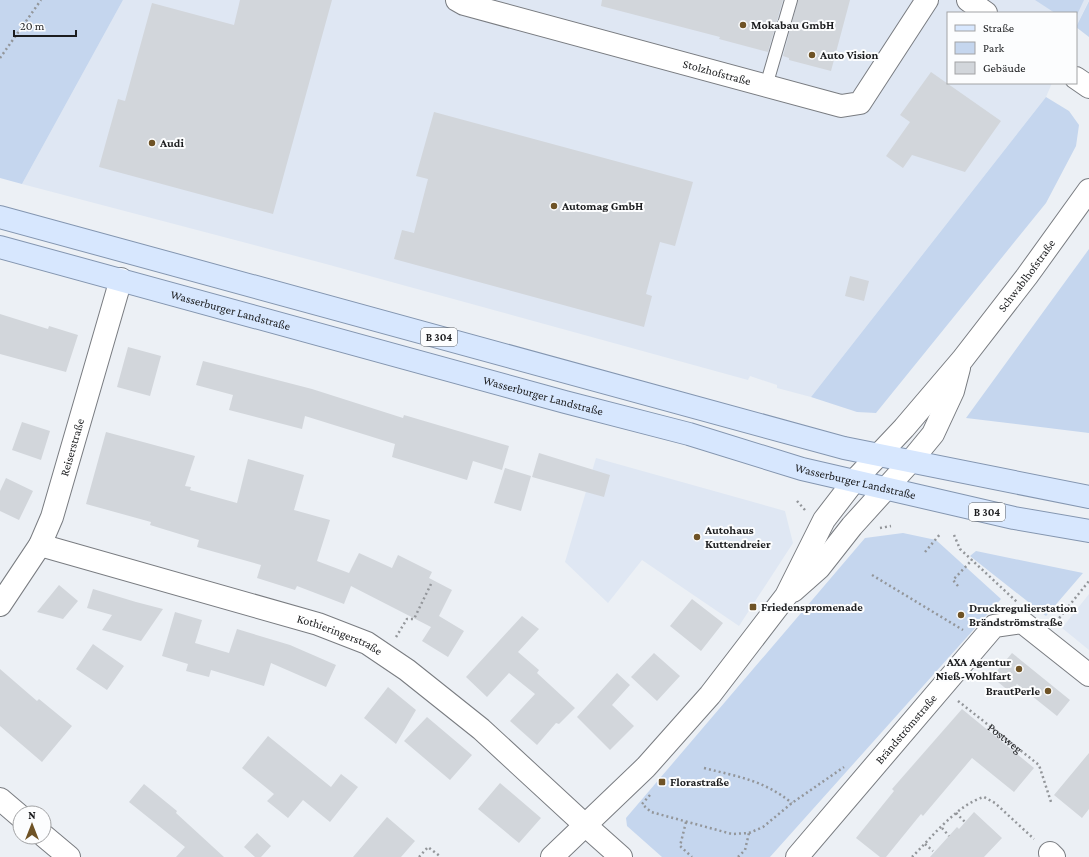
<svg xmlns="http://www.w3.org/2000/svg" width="1089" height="857" viewBox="0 0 1089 857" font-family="'Crimson Pro',serif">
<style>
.built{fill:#dfe7f3}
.green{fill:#c5d6ee}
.building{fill:#d2d6db}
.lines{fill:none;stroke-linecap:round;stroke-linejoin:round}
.lane-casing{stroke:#797c81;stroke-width:14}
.street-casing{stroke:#797c81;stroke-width:24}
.secondary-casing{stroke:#797c81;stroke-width:24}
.primary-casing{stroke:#8496b0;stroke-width:24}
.path{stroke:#93969a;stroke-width:2.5;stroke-dasharray:2 3;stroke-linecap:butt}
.lane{stroke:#fff;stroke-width:12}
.street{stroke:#fff;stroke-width:22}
.secondary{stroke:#fff;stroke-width:22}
.primary{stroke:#d7e7fe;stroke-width:22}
.poi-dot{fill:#6f5326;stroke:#fcfdfe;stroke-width:1.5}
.labels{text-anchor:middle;stroke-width:4;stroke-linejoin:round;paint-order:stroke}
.shield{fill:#fcfdfe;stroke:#5f6062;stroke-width:1}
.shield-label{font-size:11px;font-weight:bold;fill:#1c1d1f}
.poi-label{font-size:12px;font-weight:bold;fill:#1c1d1f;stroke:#fcfdfe;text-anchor:start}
.street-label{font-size:12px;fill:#1c1d1f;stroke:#fcfdfe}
</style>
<rect width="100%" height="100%" fill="#ecf0f5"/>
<path class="built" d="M123,0H1089L1076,27V13H948V83H1052L1046,97L811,397L777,388V385L750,376L748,380L326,264L22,184Z
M596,458L785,511L793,543L739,626L642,560L608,603L565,562Z
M1089,594V650L1062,628Z"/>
<path class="green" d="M0,0H123L22,184L0,178Z
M1035,0H1084L1076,17V13H1055Z
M1089,1V37L1076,27Z
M1046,97L1069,111L1079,125L1076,146L1046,203L876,413L857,412L811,397Z
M1089,249V433L966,418Z
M903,533L936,540L1001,599L770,857H662L627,826L626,818L865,538Z
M976,551L1083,573L1046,616L970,556Z"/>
<path class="building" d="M240,0H332L273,214L99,167L118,99L125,101L152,3L234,25Z
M602,0H783L768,52L719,39L720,37L601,6Z
M798,0H850L831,71L789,60V58L783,56Z
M931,72L1001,121L965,172L912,155L903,168L886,156L910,122L900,115Z
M434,112L693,182L675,246L660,242L646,294L652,296L644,327L394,259L402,230L414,233L428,179L416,176Z
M850,276L869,281L864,301L845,296Z
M0,314L48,329L49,326L78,335L66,372L0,354Z
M128,347L161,356L150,396L117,387Z
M203,361L312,389L403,418L404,415L509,446L502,470L473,461L467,480L392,457L395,444L305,416L302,429L229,410L233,395L196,385Z
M22,422L50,431L41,460L12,450Z
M106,432L195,456L185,486L191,487L190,490L237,503L248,459L304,475L294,510L330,520L317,561L349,573L359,553L392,568L398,555L432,572L429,578L452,590L439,616L464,631L448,657L422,641L431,627L351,586L344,604L297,586L295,590L257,578L261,565L197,547L199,540L150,525L151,522L86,504Z
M539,453L610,475L604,497L532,477Z
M505,468L531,476L521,511L494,503Z
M6,478L33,491L19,520L0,511V491Z
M59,585L78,601L63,619L37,612Z
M93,589L136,602L163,609L141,641L102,630L112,615L87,608Z
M692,599L723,623L701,651L670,626Z
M175,612L202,620L195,643L229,653L237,629L290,645L336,665L326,687L271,663L264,686L211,670L209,677L186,671L188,664L162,656Z
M522,616L539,629L518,652L539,670L537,673L575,708L559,724L556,723L537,745L510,721L535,694L509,673L487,697L466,677Z
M93,644L124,666L107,690L76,669Z
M654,653L680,676L657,701L631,677Z
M1012,653L1070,700L1057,716L1017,684L1010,692L992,677Z
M0,669L37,701L39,699L72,726L42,762L0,726Z
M617,673L630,685L612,705L634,726L610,750L577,717Z
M388,687L416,710L396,744L364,718Z
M962,709L1034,768L1014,792L972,758L923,816L921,814L886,857H880L856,838L894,791L892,789Z
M427,717L472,755L450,780L404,741Z
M268,736L331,787L341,774L358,787L330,822L303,800L288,818L267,801L274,794L242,768Z
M1089,753V809L1082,818L1054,795Z
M500,783L541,818L519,843L478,809Z
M144,784L177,811L176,813L224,857H176L185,847L129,802Z
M974,812L1002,838L984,857H930L957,827L959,829Z
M387,817L415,841L401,857H353Z
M257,833L271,846L261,857H255L244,847Z"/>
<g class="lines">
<g class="lane-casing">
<path id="lane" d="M766,86L791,0"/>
</g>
<g class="street-casing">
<g id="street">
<path id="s2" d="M457,0L464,4L841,106L860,103L927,0"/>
<path d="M968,0L986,13"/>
<path d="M1076,78L1089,87"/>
<path id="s3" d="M40,545L318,624L367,643L407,670L481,729L585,825"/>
<path id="s4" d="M0,605L40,545L52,517L121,279"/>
<path d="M0,799L20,816"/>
<path d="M44,836L69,857"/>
<path d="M1050,853L1054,857"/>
<path id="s5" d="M797,857L994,626L1022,622L1089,675"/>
</g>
</g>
<g class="secondary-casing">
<g id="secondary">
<path d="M793,591L819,568L852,526L910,462L933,434L953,391L959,368"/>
<path d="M585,825L621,857"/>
<path id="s6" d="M552,857L646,767L710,695L786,596L824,520L854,481L904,428L962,360L1027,276L1089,190"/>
</g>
</g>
<g class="primary-casing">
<g id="primary">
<path d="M0,217L844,448L1089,497"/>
<path id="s7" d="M0,247L565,402L689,434L802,469L1014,518L1089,531"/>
</g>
</g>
<g class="path">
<path d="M0,58L41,0"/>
<path d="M797,501L805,510"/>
<path d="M880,528L891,526"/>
<path d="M954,535L960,549L1017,602"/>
<path d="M925,552L941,533"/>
<path d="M872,575L963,630"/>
<path d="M958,586L953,580L972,560"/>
<path d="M1056,622L1089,581"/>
<path d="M396,637L407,619H414L432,582"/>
<path id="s1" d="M958,701L1039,765L1051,802"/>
<path d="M704,768C739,777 763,780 792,803"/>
<path d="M650,795L642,804L651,812L732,834L749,833L763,827L792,803L844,767"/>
<path d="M956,813L965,822"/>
<path d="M686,822L680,846L692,857"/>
<path d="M942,828L949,836"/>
<path d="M925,844L933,851"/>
<path d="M419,857L428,847L441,857"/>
<path d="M738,857L745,850L749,833"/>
<path d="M912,857C931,838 958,804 984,797L995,803L1034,839"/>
</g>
<use href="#lane" class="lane"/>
<use href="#street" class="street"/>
<use href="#secondary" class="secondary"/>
<use href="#primary" class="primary"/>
</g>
<g class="poi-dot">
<circle cx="743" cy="25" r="4"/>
<circle cx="812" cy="55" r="4"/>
<circle cx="152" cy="143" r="4"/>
<circle cx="554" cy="206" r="4"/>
<circle cx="697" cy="537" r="4"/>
<rect x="749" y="603" width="8" height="8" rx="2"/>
<circle cx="961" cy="615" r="4"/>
<circle cx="1019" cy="669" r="4"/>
<circle cx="1048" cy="691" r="4"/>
<rect x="658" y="778" width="8" height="8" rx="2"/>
</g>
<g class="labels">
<g class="shield">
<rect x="421" y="328" width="36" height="18" rx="3"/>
<rect x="969" y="503" width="36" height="18" rx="3"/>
</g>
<g class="shield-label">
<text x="439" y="341">B 304</text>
<text x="987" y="516">B 304</text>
</g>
<g class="poi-label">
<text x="751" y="29">Mokabau GmbH</text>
<text x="820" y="59">Auto Vision</text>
<text x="160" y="147">Audi</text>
<text x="562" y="210">Automag GmbH</text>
<text x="705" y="534">Autohaus<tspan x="705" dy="14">Kuttendreier</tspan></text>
<text x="761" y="611">Friedenspromenade</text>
<text x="969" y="612">Druckregulierstation<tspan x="969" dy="14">Brändströmstraße</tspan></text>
<text x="1011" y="666" text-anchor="end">AXA Agentur<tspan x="1011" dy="14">Nieß-Wohlfart</tspan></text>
<text x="1040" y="695" text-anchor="end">BrautPerle</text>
<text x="670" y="786">Florastraße</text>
</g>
<g class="street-label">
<text dy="4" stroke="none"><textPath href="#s2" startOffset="270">Stolzhofstraße</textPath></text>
<text dy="4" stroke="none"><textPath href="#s6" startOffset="754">Schwablhofstraße</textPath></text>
<text dy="4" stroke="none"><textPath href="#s7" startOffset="239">Wasserburger Landstraße</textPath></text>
<text dy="4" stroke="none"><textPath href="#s7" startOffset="563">Wasserburger Landstraße</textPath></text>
<text dy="4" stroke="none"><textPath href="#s4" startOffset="175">Reiserstraße</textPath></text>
<text dy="4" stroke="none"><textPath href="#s7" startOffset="887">Wasserburger Landstraße</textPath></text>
<text dy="4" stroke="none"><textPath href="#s3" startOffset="313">Kothieringerstraße</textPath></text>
<text dy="4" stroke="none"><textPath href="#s5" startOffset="168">Brändströmstraße</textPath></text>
<text dy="4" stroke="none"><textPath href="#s1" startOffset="60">Postweg</textPath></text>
</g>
</g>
<rect x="947" y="12" width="130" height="72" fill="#fcfdfe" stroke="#a2a3a5"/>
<rect x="955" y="25" width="20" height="6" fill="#d7e7fe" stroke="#a2a3a5"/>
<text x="983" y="32" font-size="12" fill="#1c1d1f">Straße</text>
<rect x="955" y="42" width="20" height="12" fill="#c5d6ee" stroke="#a2a3a5"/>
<text x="983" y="52" font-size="12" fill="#1c1d1f">Park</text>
<rect x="955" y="62" width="20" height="12" fill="#d2d6db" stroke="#a2a3a5"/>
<text x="983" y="72" font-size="12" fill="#1c1d1f">Gebäude</text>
<g transform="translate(32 825)"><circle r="19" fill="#fcfdfe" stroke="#a2a3a5"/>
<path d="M0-3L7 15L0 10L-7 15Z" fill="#6f5326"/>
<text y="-6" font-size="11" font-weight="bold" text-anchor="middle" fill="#1c1d1f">N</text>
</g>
<path d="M14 30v6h62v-6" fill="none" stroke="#1c1d1f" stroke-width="2"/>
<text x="20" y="30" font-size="12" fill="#1c1d1f" stroke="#fcfdfe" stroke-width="3" paint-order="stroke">20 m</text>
</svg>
